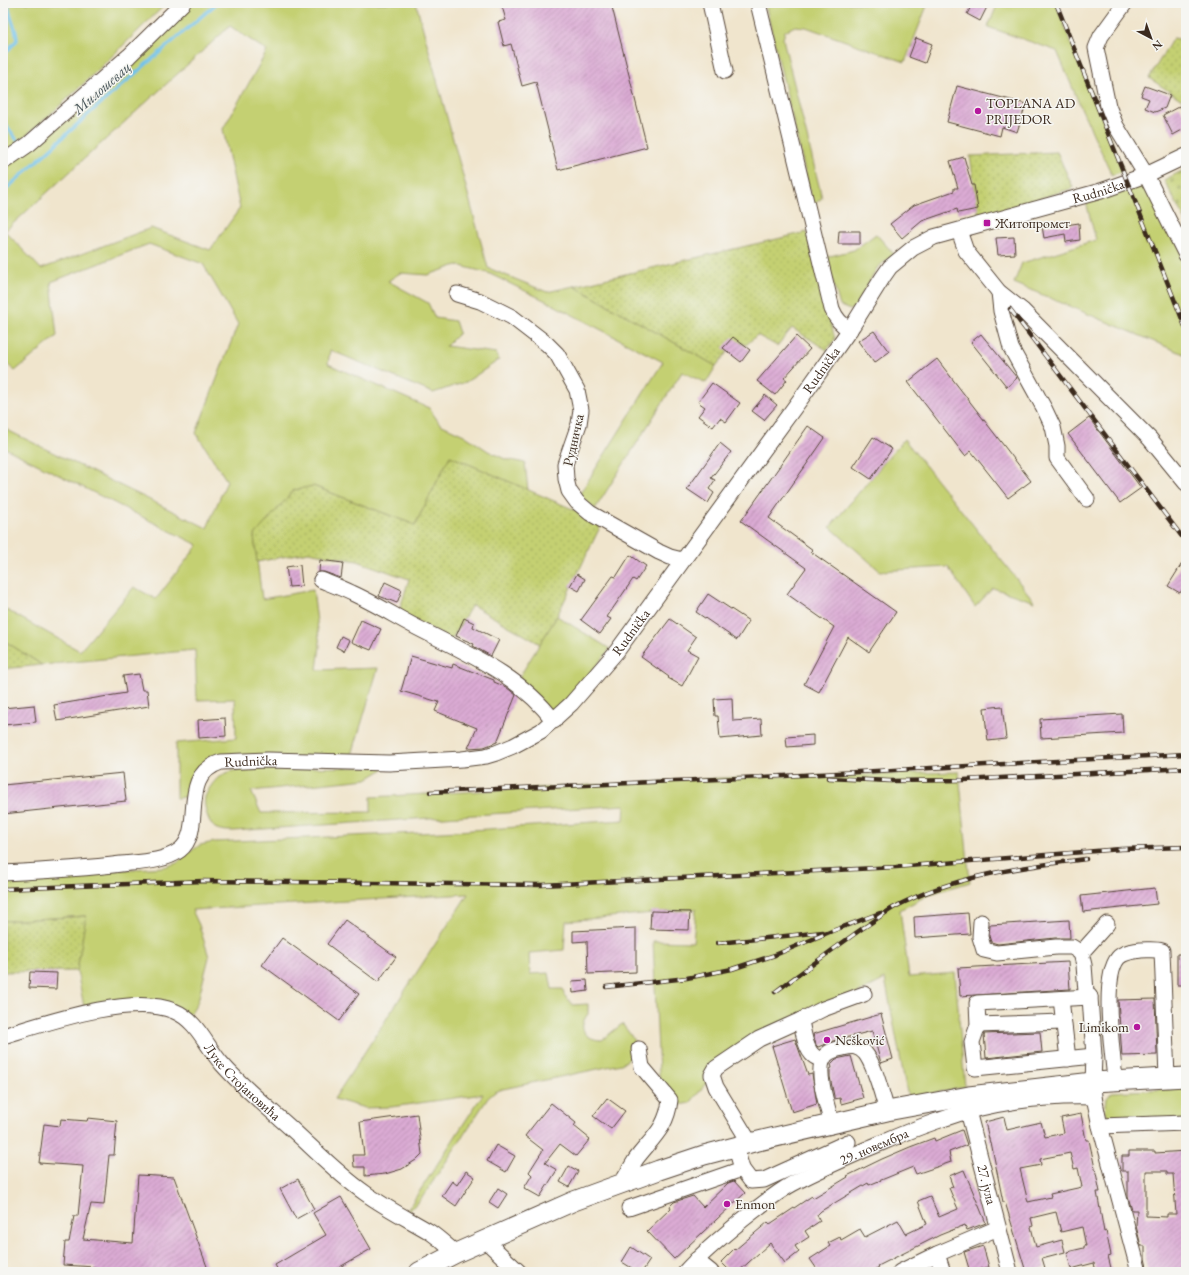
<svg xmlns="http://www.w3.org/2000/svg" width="1189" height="1275" viewBox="0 0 1189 1275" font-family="'EB Garamond',serif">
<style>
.grass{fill:#c4d072;stroke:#807d48;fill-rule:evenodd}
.cemetery{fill:url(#cemetery-stones);stroke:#807d48}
.garden{fill:url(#garden-dots);stroke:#807d48}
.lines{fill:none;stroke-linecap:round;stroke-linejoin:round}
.stream{stroke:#70c2ec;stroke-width:3.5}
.building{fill:url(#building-hatch);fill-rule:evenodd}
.minor-casing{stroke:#564638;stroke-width:17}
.major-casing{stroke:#564638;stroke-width:21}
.minor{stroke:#fff;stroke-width:15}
.major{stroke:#fff;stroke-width:19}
.rail-casing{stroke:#3b2a1e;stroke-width:4.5}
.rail{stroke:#f6f6f2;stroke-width:3;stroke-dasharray:9;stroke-linecap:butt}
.poi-dot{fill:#b5179e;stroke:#f6f6f2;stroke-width:1.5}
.labels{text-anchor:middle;stroke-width:3;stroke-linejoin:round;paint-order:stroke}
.poi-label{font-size:14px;fill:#3b2a1e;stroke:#f6f6f2;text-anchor:start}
.street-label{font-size:14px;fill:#3b2a1e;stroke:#f6f6f2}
.water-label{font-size:15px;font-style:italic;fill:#4b585c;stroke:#f6f6f2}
</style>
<defs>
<pattern id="cemetery-stones" width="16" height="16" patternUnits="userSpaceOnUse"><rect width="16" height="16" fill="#c4d072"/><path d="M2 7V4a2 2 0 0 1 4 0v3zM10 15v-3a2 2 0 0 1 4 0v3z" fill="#a9b362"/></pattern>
<pattern id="garden-dots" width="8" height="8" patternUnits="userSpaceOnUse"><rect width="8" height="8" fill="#c4d072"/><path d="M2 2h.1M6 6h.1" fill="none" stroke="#a9b362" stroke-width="1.8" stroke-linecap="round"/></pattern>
<pattern id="building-hatch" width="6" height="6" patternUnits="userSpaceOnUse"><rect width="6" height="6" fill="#dbabd4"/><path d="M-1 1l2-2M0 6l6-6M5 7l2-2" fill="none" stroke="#b38bab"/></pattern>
</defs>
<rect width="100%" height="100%" fill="#f6f6f2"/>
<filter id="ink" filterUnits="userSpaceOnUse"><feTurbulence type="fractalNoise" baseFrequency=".025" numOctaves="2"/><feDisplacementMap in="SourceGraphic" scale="8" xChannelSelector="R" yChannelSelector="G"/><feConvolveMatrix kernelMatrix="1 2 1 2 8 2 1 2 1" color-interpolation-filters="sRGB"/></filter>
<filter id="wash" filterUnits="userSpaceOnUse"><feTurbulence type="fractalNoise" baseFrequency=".012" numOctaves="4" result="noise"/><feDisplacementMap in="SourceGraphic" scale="16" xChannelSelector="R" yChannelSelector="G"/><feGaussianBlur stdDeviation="0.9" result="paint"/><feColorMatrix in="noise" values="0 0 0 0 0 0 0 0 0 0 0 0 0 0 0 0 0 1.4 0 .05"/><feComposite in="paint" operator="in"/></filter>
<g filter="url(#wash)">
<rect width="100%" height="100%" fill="#f0e5cd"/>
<path class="grass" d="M3,3H167C113,54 62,108 3,154Z
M182,3H416L488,268L547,292L574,286L716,366L706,383L682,372L595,509L579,495L663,362L546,301L488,273L457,265L428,275L400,273L388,281L428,303L435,318L455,321L459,333L446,346L496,353L499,360L466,382L433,393L330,350L328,364L429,408L440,424L464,435L488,451L505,459L525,463L528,490L450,456L415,525L313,486L254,536L262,599L313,590L320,646L317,670L378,668L352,755L205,763C190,774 190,779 185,797L176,798V743L236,738L235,699L197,700L195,650L42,665L3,640V608L80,651L134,587L156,599L198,545L3,447V428L207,528L227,481L196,433L238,324L203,264L149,244L51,282L57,336L15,371L3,360V165ZM230,26L267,51L223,129L240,208L210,250L151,228L41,269L5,231Z
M765,3H928L905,62L806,27L795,26L785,31L783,39L822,198L813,205Z
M998,3H1056L1076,56L1124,171L1112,175L1078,101L1057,51L988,27Z
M1139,182L1157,200L1186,260V355L1014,283L1022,263L1096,240L1086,202Z
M876,234L894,254L877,268L855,307L850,310L840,306L826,257L854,250Z
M904,439L1035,602L993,588L975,607L948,567L880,571L830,527Z
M557,616L610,649L573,694L547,718L515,684Z
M387,767L367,779L251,791L261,813L371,812V797L719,778L959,772L970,882L930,894L900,910L909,977L955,973L965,1087L908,1098L885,979L764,1043L720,1071L705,1085L690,1103L673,1106L660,1095L653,941L693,942L696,909L566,921L564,950L529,953L530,974L549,973L552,989H563L564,995L573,1005L588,1004V1014C576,1028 586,1040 602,1040L622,1024C635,1039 644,1053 621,1064L503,1089L495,1092L488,1098L424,1195L414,1206L406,1212L483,1094L391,1107L365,1108L334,1099L468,894L192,910L199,925L209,957L198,1001L190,1014L84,1007L77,971L85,916L3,921V878L164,867L177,863L185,855L200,845L214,842L442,832L624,820L625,805L233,831C227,831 221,831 215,828C208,823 203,805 205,797C207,791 214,781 219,777C230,769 246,769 258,768Z
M1186,1088V1120L1123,1121L1110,1118L1105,1111L1107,1098L1112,1092Z"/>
<path class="cemetery" d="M1186,169V222L1164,180Z"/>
<path class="garden" d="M1173,38L1186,40V105L1182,100L1149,78Z
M1057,152L1073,188L979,217L970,156Z
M807,232L835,339L827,350L792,328L777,346L757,335L746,345L736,341L716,366L574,286Z
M450,456L591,517L601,525L557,616L540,644L472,605L451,640L399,612L409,579L357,561L308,552L257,562L254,536L294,490L313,486L415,525Z
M3,640L42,665L3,669Z
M86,916L77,971L3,972V921Z"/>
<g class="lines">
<path class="stream" d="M3,54L8,50L17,40C17,27 8,16 8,3
M3,121L17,140
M3,192L92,111L217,3"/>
</g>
<g id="blocks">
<path class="building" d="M501,3H611L647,147L558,170L536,82L522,86L511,44L504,46L498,22L506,20Z
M973,3H989L980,21L967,14Z
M916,38L932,44L925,63L909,57Z
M957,86L1026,104L1017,132L1002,127L1000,136L947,122Z
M1145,86L1170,95L1165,108L1155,112L1145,108L1149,99L1141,96Z
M1180,106L1186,118V128L1173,135L1163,115Z
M964,157L972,185H974L978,209L958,213L957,209L922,221L902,238L890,224L914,205L954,191V188H958L950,161Z
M1059,223V226L1079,223L1080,240L1066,242L1065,234L1044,238L1042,226Z
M839,231H860V244H838Z
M1014,237L1015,254L998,255L996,238Z
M874,331L889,352L874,363L858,341Z
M981,334L1017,378L1007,387L971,342Z
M796,336L810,349L784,378L787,380L775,395L757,381Z
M733,337L750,350L741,362L723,348Z
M937,359L1031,481L1008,498L971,451L965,456L908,382Z
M712,383L740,403L726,422L720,418L713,427L698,416L705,407L698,402Z
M765,395L777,405L764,420L752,411Z
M1089,418L1141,488L1120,503L1068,434Z
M808,426L825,438L769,518L813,550L811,552L896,612L869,652L848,637L819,692L804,684L834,627L787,594L806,568L741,521Z
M873,437L892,449L871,479L853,467Z
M720,443L731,452L711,478L715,480L709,489L714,493L708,503L687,489Z
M630,555L646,566L636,581L633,579L607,617L611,619L600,634L581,620L613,576L616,577Z
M1186,557V584L1180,593L1168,586Z
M320,560L343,563L341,578L324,572H319Z
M300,565L302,586L289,587L286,567Z
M577,574L585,579L579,591L570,586Z
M385,582L402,590L397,603L379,596Z
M708,594L749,621L737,640L696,612Z
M464,618L474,623L473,627L499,640L491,656L473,646L474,644L456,636Z
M670,619L696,637L687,650L698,656L682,686L668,678L669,677L641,657Z
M361,620L381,629L371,650L351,642Z
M341,636L349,640L344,651L336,647Z
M411,656L452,668L453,664L494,680V682L506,687L516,695L497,742L484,747L468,748L477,728L435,711L439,702L401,691Z
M139,674L142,690H147L149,706L57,721L54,705L126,693L123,676Z
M732,698L733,721L761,719L762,735L720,739L718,716H715L714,699Z
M34,705L36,722L3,725V708Z
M1002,706L1006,739L988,741L984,708Z
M1122,714L1123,733L1041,738L1040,719Z
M225,718L226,736L199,738L198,720Z
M813,735V745L787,747L786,737Z
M123,773L126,801L3,814V785Z
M1155,888L1157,904L1083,912L1081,896Z
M651,911L690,912L689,930L650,929Z
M968,913L970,934L915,938L914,917Z
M345,920L396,957L378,982L327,944Z
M1069,920L1070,938H1055L998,944L991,942L989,936L990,925Z
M636,928V972L588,974L587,941L573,942V931Z
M282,938L359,994L339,1021L262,965Z
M1177,954H1186V985H1177Z
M1068,962L1070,989L960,996L958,968Z
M30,972L57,973L56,989L29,988Z
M587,980L588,991L573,993L572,981Z
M1155,999L1157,1055L1122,1056L1118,1000Z
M881,1014L893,1059L881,1063L872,1031L833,1041L818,1047L816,1045L813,1034Z
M1040,1032L1042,1052L986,1058L984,1034Z
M795,1039L808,1075L812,1074L817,1104L792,1112L772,1046Z
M851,1056L863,1098L841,1104L840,1098L834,1099V1096L830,1077V1069L832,1068L831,1064L836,1059Z
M607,1098L625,1111L611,1129L593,1116Z
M551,1103L576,1123L574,1126L590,1139L576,1156L560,1144L545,1163L557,1170L540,1197L524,1188L532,1175L529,1172L543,1150L525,1136Z
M417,1114L422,1154L416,1160L402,1169L385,1174L365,1176V1167H354L353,1155H364L360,1122Z
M1081,1114L1086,1140H1089L1100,1192H1097L1104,1232L1106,1231L1111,1255L1108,1256L1112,1272H1096L1094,1263L1071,1269L1067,1252L1084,1248V1246H1086L1082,1227L1061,1232L1056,1212L1031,1218L1033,1226L1031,1227L1036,1247L1062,1240L1065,1252L1042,1258L1045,1268L1033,1272H1026L1005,1202H1003L991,1142L990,1143L985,1122L1004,1117L1007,1130L1041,1122L1045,1137L1064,1133L1061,1118ZM1070,1153L1074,1169L1078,1168L1082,1187L1050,1194L1051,1197L1028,1202L1020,1169L1041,1165L1040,1159Z
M88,1118L117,1121L114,1155H109L104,1205L91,1204L83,1239L133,1243L138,1175L174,1177L209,1272H95V1267L63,1265L65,1242H69L74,1216H78L83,1166L39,1163L44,1124L60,1126L61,1119L87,1121Z
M962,1130L967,1145L949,1152L951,1162L916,1174L913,1167L869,1185L868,1183L821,1211L817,1215L820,1221L805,1231L809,1237L795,1246L799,1252L785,1263L770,1243L738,1272H731L721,1262L734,1249L735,1250L768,1222L770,1224L812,1196L813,1198L848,1177L847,1176L882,1159L910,1147L934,1138L935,1141Z
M496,1145L515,1156L506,1172L487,1161Z
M1129,1151H1155V1153L1186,1151V1174H1184L1186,1192V1231L1184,1272H1148L1145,1258V1246H1141L1136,1226L1137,1210H1132L1128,1197V1171H1122V1156H1129ZM1146,1171H1167V1174H1173L1176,1214H1167V1217L1146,1216Z
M569,1166L578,1171L569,1187L560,1182Z
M964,1170L986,1223L967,1230L965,1225L940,1235L878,1266L879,1267L871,1272H819L810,1259L830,1246L828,1243L840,1237L841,1240L860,1229L865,1237L898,1220L906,1234L927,1224L918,1201L930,1196L939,1217L958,1209L949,1188L953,1187L949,1176Z
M466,1171L475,1177L456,1206L442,1196L452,1181L457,1185Z
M298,1179L314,1209L296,1219L280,1189Z
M734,1181L745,1193L674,1259L647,1231L671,1208L670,1206L674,1202L693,1196L703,1207L728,1183Z
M498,1188L507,1194L498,1208L489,1202Z
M341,1197L371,1249L331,1272H279L275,1265L326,1235L313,1213Z
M983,1246L989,1267L970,1272L964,1252Z
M631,1247L650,1260L642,1272H638L622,1262Z"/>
</g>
</g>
<g filter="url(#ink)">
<use href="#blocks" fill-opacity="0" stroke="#564638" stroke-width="1"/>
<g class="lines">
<g class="minor-casing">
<g id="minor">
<path d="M710,3L725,71"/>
<path d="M758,3L832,309C836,319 841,324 850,330"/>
<path d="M1125,3L1101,36L1096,48L1108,106L1116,126L1146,175L1186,255"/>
<path d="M3,162L29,144L129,56L183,3"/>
<path d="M959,231L966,251L999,292L1023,311L1150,439L1186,483"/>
<path d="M999,292L1001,311L1011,348L1044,408L1053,427L1057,446V458L1087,499"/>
<path d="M457,294L480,301L512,317L547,344L557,354L577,390L581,410L579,424L565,464L566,479L569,491L577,502L590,513L659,552L670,557L682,560"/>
<path d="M321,580C331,584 342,588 352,593C374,603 395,616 416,627C466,653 520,675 554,721"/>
<path id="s1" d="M3,873C43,871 82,869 121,864C140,862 164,862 180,850C206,829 177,776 221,762L268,760L389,763L462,759L486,756L496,753L513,746L541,731L571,704L617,651L802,397L853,325L883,277L890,267L913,248L934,237L1101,191L1146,175L1186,156"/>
<path d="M981,922L980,937L984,950L997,953L1056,947H1072L1081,953"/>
<path d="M1107,924L1081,953L1084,965L1086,992L1090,997L1094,1056L1093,1082L1094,1097L1100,1126L1139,1272"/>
<path d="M1090,997L977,1003L978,1025L972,1042L975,1068L1094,1056"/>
<path d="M1061,999L1068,1059"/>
<path d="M978,1025L1063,1022"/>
<path id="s2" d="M3,1036C46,1023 132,993 174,1011C197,1020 206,1046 222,1064C244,1089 270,1109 295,1132C318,1153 339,1175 365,1193C386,1208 408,1219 430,1232C439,1238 447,1246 456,1253"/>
<path d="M823,1060C820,1059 816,1058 814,1056C805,1049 803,1031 801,1020L823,1009L864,994"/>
<path d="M1115,1080C1113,1054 1101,978 1118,958C1123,952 1134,951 1141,950C1149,950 1155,949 1162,951L1167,1077"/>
<path id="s3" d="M969,1101L968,1111L1010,1272"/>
<path d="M832,1124C828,1108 813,1067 826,1055C831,1050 836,1049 843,1048C852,1046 858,1045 865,1053C875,1065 882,1095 887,1111"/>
<path d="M1100,1126L1186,1123"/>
<path d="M750,1143L716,1087L712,1075L716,1068L759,1039L801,1020"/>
<path d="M742,1169L751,1181L764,1180L848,1142"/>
<path d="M621,1184C626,1176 631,1167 636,1159C652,1138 667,1128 670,1100L642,1067L639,1049"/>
<path d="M629,1208L742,1169L736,1148"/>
<path d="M485,1240L519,1272"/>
<path d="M937,1254L943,1272"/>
<path d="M696,1260L711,1272"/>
<path id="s4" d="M685,1272C702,1253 722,1237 741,1221C758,1208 774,1194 792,1184C816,1171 842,1160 867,1149C891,1139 915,1128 940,1120C986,1103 1045,1095 1094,1097"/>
<path d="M900,1272L937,1254L998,1228"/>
</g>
</g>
<g class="major-casing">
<path id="major" d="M419,1272L456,1253L574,1201L659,1170L704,1155L750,1143L887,1111L969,1096L1093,1082L1186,1077"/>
</g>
<use href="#minor" class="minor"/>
<use href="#major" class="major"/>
<g class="rail-casing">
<path id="rail" d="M1056,3L1186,329
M1010,309L1186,542
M828,778L890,781L964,780L1186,768
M430,792L784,776L1186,754
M3,889L203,881L542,885L896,867L1121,849L1186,847
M718,943L823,932
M606,987L687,978L732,969L775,955L832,931L880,913
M775,992C804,971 833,949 863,928C873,922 883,914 893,908C952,876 1021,867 1086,859"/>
</g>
<use href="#rail" class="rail"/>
</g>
</g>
<g class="poi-dot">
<circle cx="978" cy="111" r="4"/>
<rect x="983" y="219" width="8" height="8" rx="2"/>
<circle cx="1137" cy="1027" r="4"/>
<circle cx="827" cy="1040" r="4"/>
<circle cx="727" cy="1204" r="4"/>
</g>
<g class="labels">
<g class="poi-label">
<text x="986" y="108">TOPLANA AD<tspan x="986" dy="16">PRIJEDOR</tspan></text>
<text x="995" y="228">Житопромет</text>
<text x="1129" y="1032" text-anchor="end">Limikom</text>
<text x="835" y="1045">Nešković</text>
<text x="735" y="1209">Enmon</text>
</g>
<g class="street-label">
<text dy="5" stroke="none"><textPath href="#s1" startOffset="1415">Rudnička</textPath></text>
<text dy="5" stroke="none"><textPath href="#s1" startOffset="1067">Rudnička</textPath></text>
<text transform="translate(573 440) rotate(-77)" y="5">Рудничка</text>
<text dy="5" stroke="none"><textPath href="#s1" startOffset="743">Rudnička</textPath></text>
<text dy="5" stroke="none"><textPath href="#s1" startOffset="313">Rudnička</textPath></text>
<text dy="5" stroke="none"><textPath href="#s2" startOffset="275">Луке Стојановића</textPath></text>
<text dy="5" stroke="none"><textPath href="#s4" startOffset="229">29. новембра</textPath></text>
<text dy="5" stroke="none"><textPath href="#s3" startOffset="86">27. јула</textPath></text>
</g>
<g class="water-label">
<text transform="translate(102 88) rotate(-41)" y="5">Милошевац</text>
</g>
</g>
<rect width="1189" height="1275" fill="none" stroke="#f6f6f2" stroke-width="16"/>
<g transform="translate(1151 38) rotate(139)" stroke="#f6f6f2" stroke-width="3" paint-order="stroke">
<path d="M0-3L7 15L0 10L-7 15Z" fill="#3b2a1e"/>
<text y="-6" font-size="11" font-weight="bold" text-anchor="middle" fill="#3b2a1e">N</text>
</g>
</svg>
